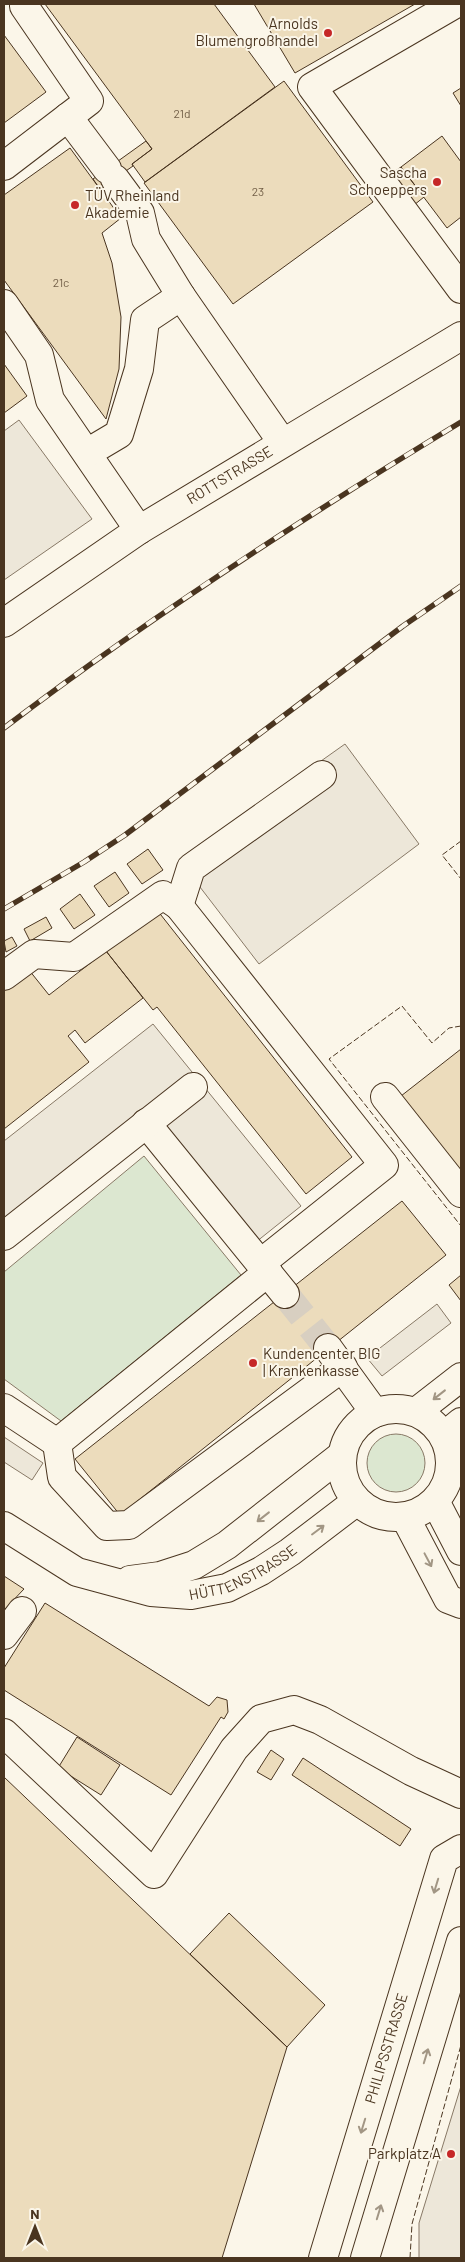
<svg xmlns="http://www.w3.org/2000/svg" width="465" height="2262" viewBox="0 0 465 2262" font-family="Barlow,sans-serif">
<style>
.green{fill:#dce7d0;stroke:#887966}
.parking{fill:#ede7d9;stroke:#887966}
.building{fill:#ecdcbc;stroke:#4a3520}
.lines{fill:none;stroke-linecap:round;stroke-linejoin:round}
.minor-tunnel{stroke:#d8cfc1;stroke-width:28;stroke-dasharray:28 14;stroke-linecap:butt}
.minor-casing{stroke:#4a3520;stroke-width:30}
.minor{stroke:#fbf6e9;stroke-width:28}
.rail-casing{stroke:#4a3520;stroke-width:5.5}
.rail{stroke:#fbf6e9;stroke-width:4;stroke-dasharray:11;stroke-linecap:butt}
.fence{stroke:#4a3520;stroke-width:1;stroke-dasharray:6 2.5;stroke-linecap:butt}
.oneway{stroke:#a29684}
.poi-dot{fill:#c62828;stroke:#fbf6e9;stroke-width:2}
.labels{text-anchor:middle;stroke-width:4;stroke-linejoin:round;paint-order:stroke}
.number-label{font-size:12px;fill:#725f47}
.poi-label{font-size:15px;fill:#4a3520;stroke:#fbf6e9;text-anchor:end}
.street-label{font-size:15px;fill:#4a3520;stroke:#fbf6e9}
</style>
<rect width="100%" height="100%" fill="#fbf6e9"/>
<path class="green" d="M144,1156L241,1275L61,1421L4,1379V1272Z
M367 1463a29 29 0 1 1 58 0a29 29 0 1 1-58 0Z"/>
<path class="parking" d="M19,420L92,519L4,580V431Z
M345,744L419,844L259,964L180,861Z
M153,1024L301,1206L256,1242L150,1108L4,1224V1141Z
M437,1304L451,1323L382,1376L367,1358Z
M4,1437L43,1463L32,1480L4,1462Z
M461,2086V2258H419V2223Z"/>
<path class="building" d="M45,4H214L275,87L145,182L132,164L152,149Z
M254,4H415L295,73Z
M4,35L46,92L4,123Z
M284,81L373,202L233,304L144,183Z
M461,88V106L453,93Z
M442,136L461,162V217L447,228L401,167Z
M146,141L152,149L132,164L133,166L100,189L93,179Z
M70,148L121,218L102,233L112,263L121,317L119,369L106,419L4,280V195Z
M401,167L424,197L414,205L391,174Z
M4,364L27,396L4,413Z
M148,849L163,870L142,884L127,864Z
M115,872L129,893L109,907L94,886Z
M80,894L95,915L74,929L60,909Z
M157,910L352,1157L306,1194L157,1007L153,1010L106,951Z
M46,917L52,928L30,941L24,929Z
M12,937L17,946L6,952L4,941Z
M106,951L143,998L85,1043L75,1030L68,1036L89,1062L4,1129V990L29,970L49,995Z
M461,1049V1172L401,1096Z
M402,1201L446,1255L120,1515L75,1459Z
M461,1275V1301L449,1285Z
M4,1576L24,1589L4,1610Z
M45,1603L209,1706L217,1697L227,1700L228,1712L224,1719L221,1717L171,1795L4,1690V1668Z
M77,1737L120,1765L101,1795L58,1768Z
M271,1750L284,1759L271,1780L257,1772Z
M303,1758L411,1829L400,1846L292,1775Z
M4,1777L287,2047L222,2258H4Z
M229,1913L325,2005L287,2047L190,1954Z"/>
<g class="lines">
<path class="minor-tunnel" d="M285,1294L328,1348"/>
<g class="minor-casing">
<g id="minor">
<path d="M455,4L312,87L461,289"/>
<path d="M68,117L107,169"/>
<path d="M4,166L89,101L24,6"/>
<path d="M115,179L140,213L146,239L181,296L282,442"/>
<path d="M4,304L39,355L50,400L139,530"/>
<path d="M87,453L119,434L139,369L145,320L181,296"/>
<path id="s1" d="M4,623L139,530L461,336"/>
<path d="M179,906L191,868L322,775"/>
<path d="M4,976L34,954L74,957L163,895L179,906L384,1165L261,1263"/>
<path d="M385,1097L461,1193"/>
<path d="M146,1123L285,1294"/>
<path d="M4,1236L193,1087"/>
<path d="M268,1272L57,1443L62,1477L107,1526L129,1525L343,1367"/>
<path d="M328,1348L375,1413"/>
<path d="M4,1408L57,1443"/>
<circle cx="396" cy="1463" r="54"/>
<path d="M416,1412L461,1377"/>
<path d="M444,1436L461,1422"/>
<path d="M435,1501L461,1551"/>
<path d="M405,1517L448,1599L461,1604"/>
<path id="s2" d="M4,1526L77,1572L151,1592L191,1595L227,1588L261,1571L290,1552L357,1501"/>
<path d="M130,1580L160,1576L194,1565L227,1545L342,1455"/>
<path d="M4,1635L22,1611"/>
<path d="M4,1733L154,1874L234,1749L261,1719L294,1710L320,1720L411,1771L461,1794"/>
<path id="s3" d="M323,2258L444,1859L461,1849"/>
<path d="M365,2258L461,1941"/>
</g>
</g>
<use href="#minor" class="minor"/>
<g class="rail-casing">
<path id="rail" d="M4,728C150,617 304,517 461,422
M4,909L84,862L125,835L403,626L461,586"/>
</g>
<use href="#rail" class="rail"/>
<path class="fence" d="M461,841L442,855L461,879
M461,974V975
M461,1026L449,1028L432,1043L402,1006L329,1059L461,1226
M410,2258L412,2224L461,2045"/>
</g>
<defs><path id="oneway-shaft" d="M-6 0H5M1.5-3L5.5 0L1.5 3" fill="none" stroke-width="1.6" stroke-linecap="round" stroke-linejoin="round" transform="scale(1.25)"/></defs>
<g class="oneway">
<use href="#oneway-shaft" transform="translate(439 1395) rotate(142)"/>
<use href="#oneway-shaft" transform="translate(263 1517) rotate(142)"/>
<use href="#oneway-shaft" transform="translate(318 1530) rotate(-37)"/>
<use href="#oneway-shaft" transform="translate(428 1560) rotate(62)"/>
<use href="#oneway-shaft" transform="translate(436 1886) rotate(107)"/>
<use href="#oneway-shaft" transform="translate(426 2056) rotate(-73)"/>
<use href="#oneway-shaft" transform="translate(363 2126) rotate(107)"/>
<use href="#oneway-shaft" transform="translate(379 2212) rotate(-73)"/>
</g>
<g class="poi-dot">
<circle cx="328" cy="33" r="5"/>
<circle cx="437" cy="182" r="5"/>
<circle cx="75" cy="205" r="5"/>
<circle cx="253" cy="1363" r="5"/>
<circle cx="451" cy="2154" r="5"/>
</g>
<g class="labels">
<g class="number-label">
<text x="182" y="118">21d</text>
<text x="258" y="196">23</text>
<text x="61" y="287">21c</text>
</g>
<g class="poi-label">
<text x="318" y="29">Arnolds<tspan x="318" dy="17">Blumengroßhandel</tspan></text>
<text x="427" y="178">Sascha<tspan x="427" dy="17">Schoeppers</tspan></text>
<text x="85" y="201" text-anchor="start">TÜV Rheinland<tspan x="85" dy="17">Akademie</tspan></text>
<text x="263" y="1359" text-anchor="start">Kundencenter BIG<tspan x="263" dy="17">| Krankenkasse</tspan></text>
<text x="441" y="2159">Parkplatz A</text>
</g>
<g class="street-label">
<text dy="5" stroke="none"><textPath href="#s1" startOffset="270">ROTTSTRASSE</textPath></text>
<text dy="5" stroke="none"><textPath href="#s2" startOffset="260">HÜTTENSTRASSE</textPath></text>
<text dy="5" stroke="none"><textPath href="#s3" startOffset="219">PHILIPSSTRASSE</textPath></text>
</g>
</g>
<rect width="465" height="2262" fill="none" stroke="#4a3520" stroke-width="10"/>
<g transform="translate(35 2227)" stroke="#fbf6e9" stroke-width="4" paint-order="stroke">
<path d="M0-4L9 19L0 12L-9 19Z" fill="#4a3520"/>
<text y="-8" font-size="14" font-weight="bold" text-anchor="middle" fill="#4a3520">N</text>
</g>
</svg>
